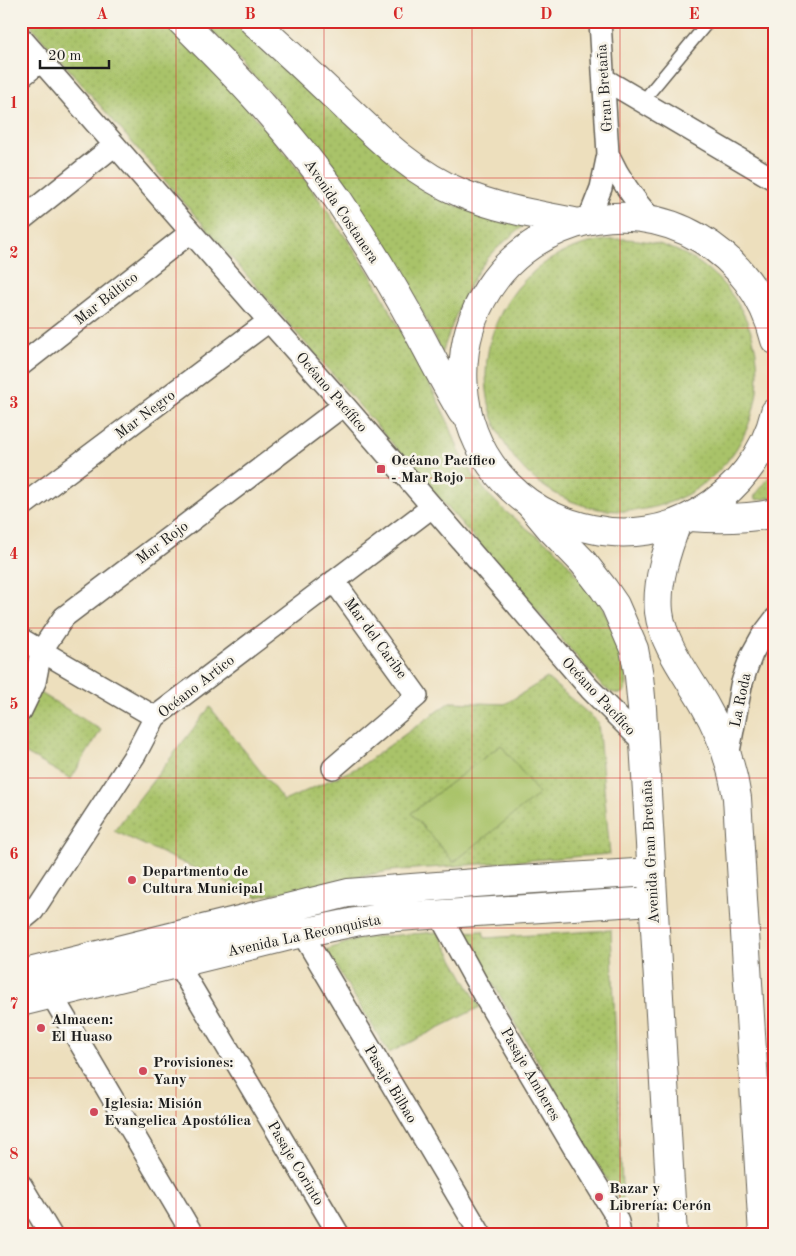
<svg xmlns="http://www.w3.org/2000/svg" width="796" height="1256" viewBox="0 0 796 1256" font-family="'Old Standard TT',serif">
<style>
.green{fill:url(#green-dots);stroke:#627042}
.pitch{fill:#a9c369;stroke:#627042}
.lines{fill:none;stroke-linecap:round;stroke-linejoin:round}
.lane-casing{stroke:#656054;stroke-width:14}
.street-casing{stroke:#656054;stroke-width:24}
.secondary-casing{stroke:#656054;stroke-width:30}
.primary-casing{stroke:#656054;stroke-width:30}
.lane{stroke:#fff;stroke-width:11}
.street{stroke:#fff;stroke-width:21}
.secondary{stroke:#fff;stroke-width:28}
.primary{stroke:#fff;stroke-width:28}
.grid{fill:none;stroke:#d62828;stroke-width:1;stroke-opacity:0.55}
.poi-dot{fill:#d1495b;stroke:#f7f3e8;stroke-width:2}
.labels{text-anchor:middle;stroke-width:5;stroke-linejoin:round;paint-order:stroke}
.street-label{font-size:15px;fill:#1c1c1c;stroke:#f7f3e8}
.poi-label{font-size:15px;font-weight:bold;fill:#1c1c1c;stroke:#f7f3e8;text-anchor:start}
.neatline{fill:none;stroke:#d62828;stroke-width:2}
.grid-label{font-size:16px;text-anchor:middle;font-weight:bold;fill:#d62828}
</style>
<defs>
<pattern id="green-dots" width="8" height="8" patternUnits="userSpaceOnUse" patternTransform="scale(1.25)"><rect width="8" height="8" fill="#a9c369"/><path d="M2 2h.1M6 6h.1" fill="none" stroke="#91a75a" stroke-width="1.8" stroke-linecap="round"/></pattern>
</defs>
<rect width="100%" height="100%" fill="#f7f3e8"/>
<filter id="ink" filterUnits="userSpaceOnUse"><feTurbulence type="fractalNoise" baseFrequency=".02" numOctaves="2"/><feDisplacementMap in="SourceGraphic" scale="10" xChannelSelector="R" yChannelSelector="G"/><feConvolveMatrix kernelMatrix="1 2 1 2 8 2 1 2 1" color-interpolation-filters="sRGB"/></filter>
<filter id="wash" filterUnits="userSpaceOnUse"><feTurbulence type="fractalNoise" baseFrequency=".0096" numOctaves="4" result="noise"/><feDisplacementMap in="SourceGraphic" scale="20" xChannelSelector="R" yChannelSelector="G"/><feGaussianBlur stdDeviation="1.12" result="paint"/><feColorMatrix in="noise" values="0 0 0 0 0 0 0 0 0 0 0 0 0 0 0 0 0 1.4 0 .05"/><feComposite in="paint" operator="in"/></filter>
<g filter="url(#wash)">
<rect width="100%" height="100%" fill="#eddfbd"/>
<path class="green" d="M27,21H164L223,81L265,128L299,171L353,248L375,282L433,391L449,424L459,451L473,475L488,494L505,511L530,531L556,549L602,606L622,651L627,683L625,690L621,694L610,692L602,686Z
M203,21H240L435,196L459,207L481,215L524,225C512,236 498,246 487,259C465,286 454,320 442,353L418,303L373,228L318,152L279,102L244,66Z
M486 375a136 136 0 1 1 272 0a136 136 0 1 1-272 0Z
M775,469V497L757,500L754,497Z
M547,678L598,722L610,854L389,871L257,897L114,831L210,707L284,801L361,766L450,702L505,704Z
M21,681L101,730L71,779L21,751Z
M611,930L623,1208L463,932L483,931L485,938Z
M438,932L480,1007L389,1053L326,950L360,938Z"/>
<path class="pitch" d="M501,745L539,794L454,862L411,813Z"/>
</g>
<g filter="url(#ink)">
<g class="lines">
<g class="lane-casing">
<path id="lane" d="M642,102L709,21"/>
</g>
<g class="street-casing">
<path id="street" d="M21,38L269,321L344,405L590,689L644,743
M21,77L41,61
M604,79L775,180
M608,154C620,180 633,199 652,220
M21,220L115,145
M588,221L601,188L608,154L600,21
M21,365L191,232
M21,507L269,321
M21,639L155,717
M21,711L35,682L41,651L64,617L344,405
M728,757L741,686L746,670L752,654L762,636L775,619
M333,768L417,696L334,581
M439,914L483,994L574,1148L614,1213L618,1222L620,1235
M21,921L33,911L135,755L155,717L432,507
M302,933L481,1235
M177,963L339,1235
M51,994L193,1235
M21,1185L51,1235"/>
</g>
<g class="secondary-casing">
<path id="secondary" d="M530,504L551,529L583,562L604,589L615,605L634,649L639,676L642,708L673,1235
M677,523C667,550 656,582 659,612C663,645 688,676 704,704C721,733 732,765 737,798L763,1235
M21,974L348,893L501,881L652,872
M21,1002L302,933L355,922L381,918L653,901"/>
</g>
<g class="primary-casing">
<path id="primary" d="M181,21C237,76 292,134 337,198C365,240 392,284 416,328C431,356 445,384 462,412
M253,21C282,47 310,73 337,99C375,135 412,173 461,193C498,209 539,215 579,223
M775,340C754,252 663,196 575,224C418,275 429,496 592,529C628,537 667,531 699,512C736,491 765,455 775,412
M690,517C718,519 747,519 775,513"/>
</g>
<use href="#lane" class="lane"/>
<use href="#street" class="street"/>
<use href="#secondary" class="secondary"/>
<use href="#primary" class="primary"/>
</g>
</g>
<path class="grid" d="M176,21V1235M324,21V1235M472,21V1235M620,21V1235M21,178H775M21,328H775M21,478H775M21,628H775M21,778H775M21,928H775M21,1078H775"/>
<g class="poi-dot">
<rect x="376" y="464" width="10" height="10" rx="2.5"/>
<circle cx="132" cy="880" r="5"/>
<circle cx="41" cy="1028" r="5"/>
<circle cx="143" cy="1071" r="5"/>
<circle cx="94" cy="1112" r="5"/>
<circle cx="599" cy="1197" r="5"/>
</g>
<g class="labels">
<g class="street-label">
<text transform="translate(604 88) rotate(-94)" y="5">Gran Bretaña</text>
<text transform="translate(342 211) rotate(56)" y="5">Avenida Costanera</text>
<text transform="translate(106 298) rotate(-38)" y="5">Mar Báltico</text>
<text transform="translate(332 392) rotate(49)" y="5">Océano Pacífico</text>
<text transform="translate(145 414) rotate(-37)" y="5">Mar Negro</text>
<text transform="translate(162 542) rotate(-37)" y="5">Mar Rojo</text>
<text transform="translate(376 638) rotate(54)" y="5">Mar del Caribe</text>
<text transform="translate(196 686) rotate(-38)" y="5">Océano Artico</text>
<text transform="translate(599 696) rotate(47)" y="5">Océano Pacífico</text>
<text transform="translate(740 700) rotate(-78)" y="5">La Roda</text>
<text transform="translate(650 852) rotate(-93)" y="5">Avenida Gran Bretaña</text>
<text transform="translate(304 935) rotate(-12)" y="5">Avenida La Reconquista</text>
<text transform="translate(531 1074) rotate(60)" y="5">Pasaje Amberes</text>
<text transform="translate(391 1084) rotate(59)" y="5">Pasaje Bilbao</text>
<text transform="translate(296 1163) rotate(59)" y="5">Pasaje Corinto</text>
</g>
<g class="poi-label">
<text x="391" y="465">Océano Pacífico<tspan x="391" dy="17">- Mar Rojo</tspan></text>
<text x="142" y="876">Departmento de<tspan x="142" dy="17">Cultura Municipal</tspan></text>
<text x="51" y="1024">Almacen:<tspan x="51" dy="17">El Huaso</tspan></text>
<text x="153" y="1067">Provisiones:<tspan x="153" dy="17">Yany</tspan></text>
<text x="104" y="1108">Iglesia: Misión<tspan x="104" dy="17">Evangelica Apostólica</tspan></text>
<text x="609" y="1193">Bazar y<tspan x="609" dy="17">Librería: Cerón</tspan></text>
</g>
</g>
<rect width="796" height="1256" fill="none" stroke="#f7f3e8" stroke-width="55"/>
<path d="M40 60v8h69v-8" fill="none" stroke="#1c1c1c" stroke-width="2.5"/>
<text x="48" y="60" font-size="15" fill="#1c1c1c" stroke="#f7f3e8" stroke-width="4" paint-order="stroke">20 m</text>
<rect x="28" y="28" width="740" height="1200" class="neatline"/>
<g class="grid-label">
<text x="102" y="19">A</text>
<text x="250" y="19">B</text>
<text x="398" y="19">C</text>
<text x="546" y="19">D</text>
<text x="694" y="19">E</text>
<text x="14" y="108">1</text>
<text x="14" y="258">2</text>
<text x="14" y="408">3</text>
<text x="14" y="559">4</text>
<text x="14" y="709">5</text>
<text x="14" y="859">6</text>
<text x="14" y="1009">7</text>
<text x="14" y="1159">8</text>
</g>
</svg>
